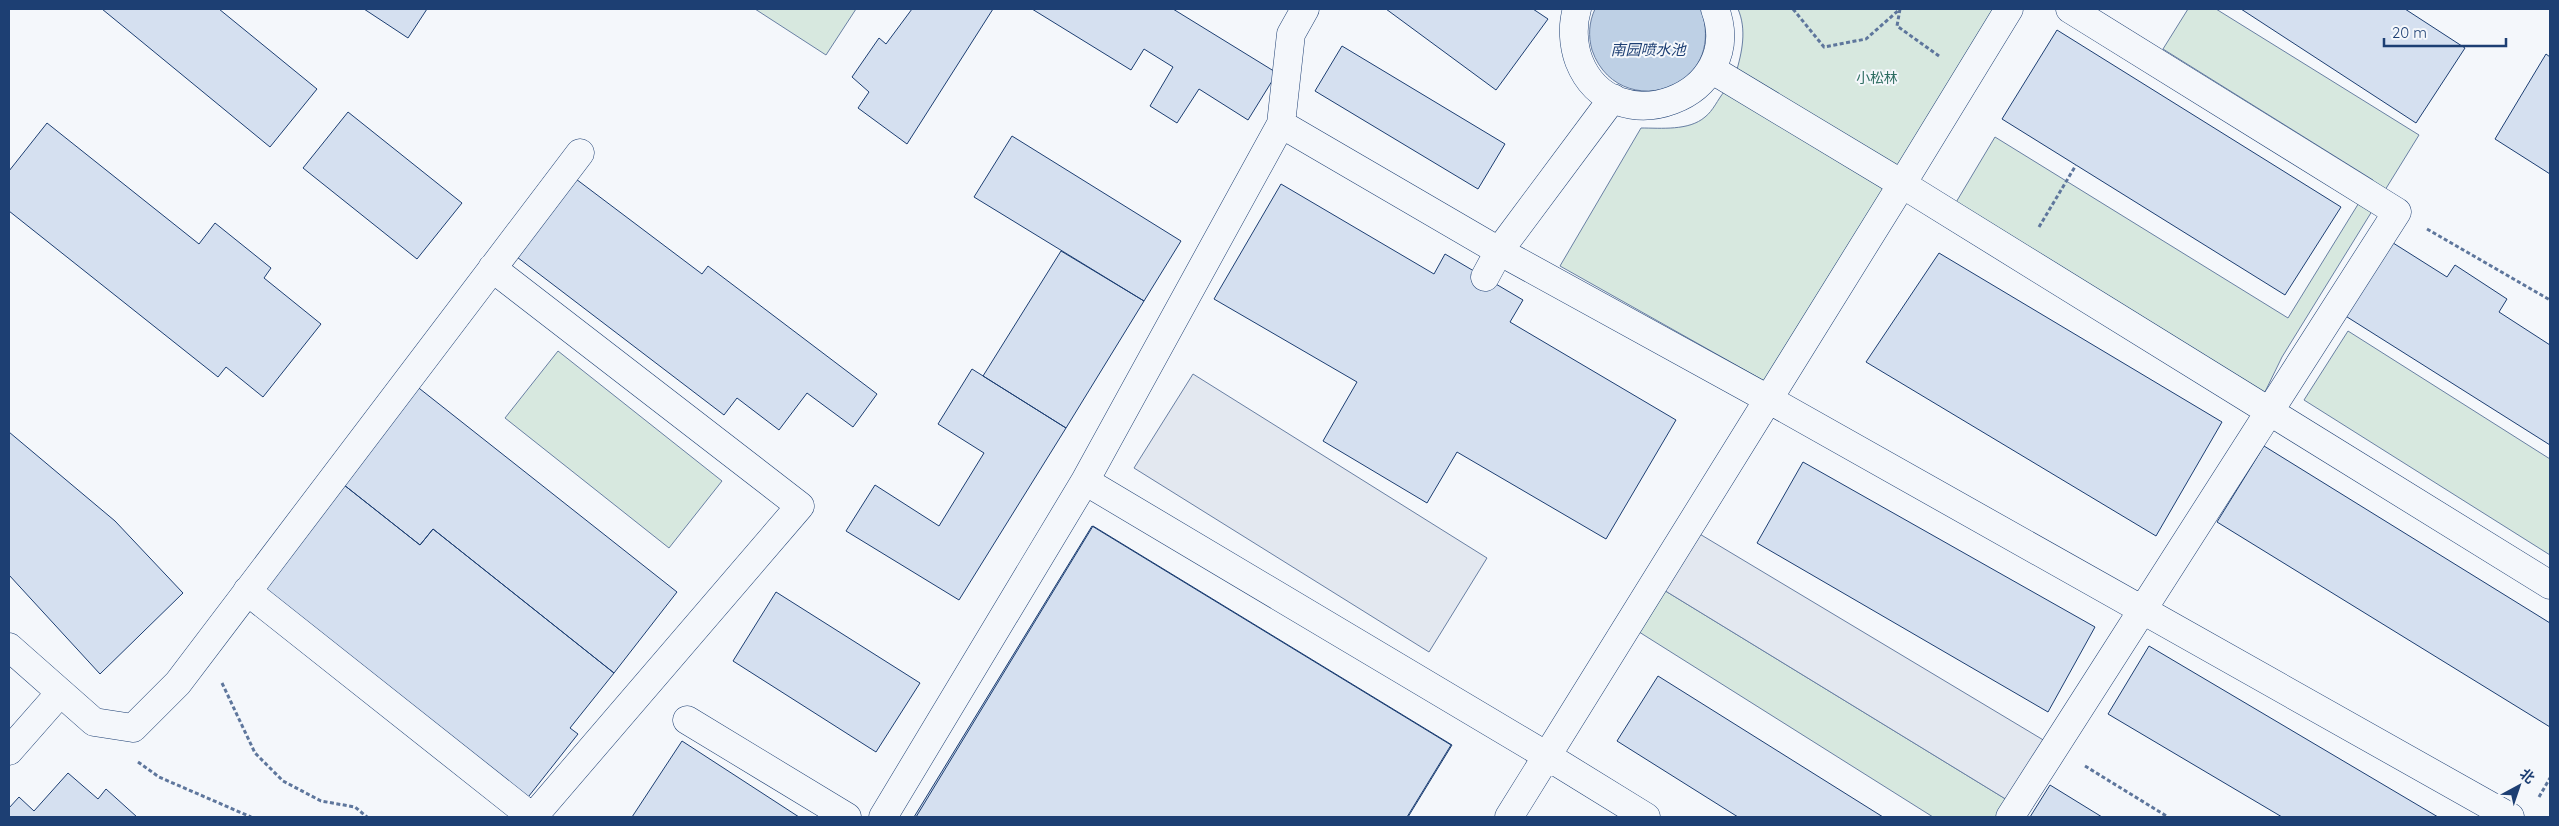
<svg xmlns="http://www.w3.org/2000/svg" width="2559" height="826" viewBox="0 0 2559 826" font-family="Quicksand,'Noto Sans SC',sans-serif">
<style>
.green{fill:#d7e8df;stroke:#687fa3}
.parking{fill:#e3e8f0;stroke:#687fa3}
.water{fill:#bed0e5;stroke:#687fa3}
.building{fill:#d5e0f0;stroke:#1d3f73}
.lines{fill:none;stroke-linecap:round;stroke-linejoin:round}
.minor-casing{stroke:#1d3f73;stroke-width:29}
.path{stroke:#5e769c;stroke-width:3;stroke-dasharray:4 2.5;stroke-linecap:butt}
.minor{stroke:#f4f7fb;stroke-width:28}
.labels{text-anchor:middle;stroke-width:4;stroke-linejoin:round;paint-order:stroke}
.park-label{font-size:14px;fill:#2c6c60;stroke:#f4f7fb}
.water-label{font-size:15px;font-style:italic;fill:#1d3f73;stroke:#f4f7fb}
</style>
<rect width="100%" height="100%" fill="#f4f7fb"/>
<path class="green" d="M755,9H856L826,55Z
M1738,9H2002L1900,174L1736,73C1742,52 1747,30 1738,9Z
M2188,9H2216L2419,135L2282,357L2262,398L1955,204L1995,137L2288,318L2373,180L2163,49Z
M1724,92L1887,191L1768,383L1560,266L1641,128C1661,128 1689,131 1705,117C1713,111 1718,99 1724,92Z
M2348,331L2550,459V555L2304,400Z
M558,351L722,481L669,548L505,418Z
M1654,584L2017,806L2010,817H1933L1628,625Z"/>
<path class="parking" d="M1193,374L1487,558L1429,652L1134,468Z
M1688,527L2055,747L2017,806L1654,584Z"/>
<path class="water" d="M1595,9H1701C1729,92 1617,123 1592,50C1588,36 1589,22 1595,9Z"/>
<path class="building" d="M102,9H219L317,89L270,147Z
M364,9H427L408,38Z
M912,9H993L907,144L858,108L869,92L852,77L879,38L886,44Z
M1032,9H1173L1277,73L1248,120L1199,89L1177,123L1150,106L1173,67L1144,49L1131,70Z
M1386,9H1533L1548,19L1496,90Z
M2241,9H2405L2465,48L2416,123Z
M2057,30L2341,207L2285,295L2002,119Z
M1342,46L1505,144L1478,189L1315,91Z
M2546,54L2550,57V174L2495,139Z
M348,112L462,203L417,259L303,168Z
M47,123L199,244L215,223L271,268L264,278L321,324L263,397L226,367L218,377L9,211V171Z
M1012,136L1181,241L1144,301L974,197Z
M572,176L702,274L708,266L877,394L853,427L807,393L779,430L737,398L724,415L513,254Z
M1281,184L1434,274L1445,254L1523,300L1510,322L1676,420L1606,539L1457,452L1427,503L1323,441L1357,382L1214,299Z
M2390,241L2447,277L2455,265L2507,299L2499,312L2550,345V445L2344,315Z
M1061,251L1144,301L1066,428L983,376Z
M1939,253L2222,422L2156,536L1866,362Z
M972,369L1066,428L959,600L846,531L875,485L939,526L984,453L938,424Z
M415,385L677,592L614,673L433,529L420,545L339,481Z
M9,432L115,521L183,593L100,674L9,575Z
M2264,446L2550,623V727L2217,522Z
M1803,462L2095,627L2048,712L1757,543Z
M339,481L420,545L433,529L614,673L570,728L578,734L525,801L255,588Z
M1092,526L1451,745L1407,817H914Z
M1093,526L1452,745L1408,817H916Z
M776,592L920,683L876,752L733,661Z
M2149,646L2438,817H2282L2108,714Z
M1658,676L1883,817H1738L1617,741Z
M682,741L799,817H632Z
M68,773L98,799L106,789L137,817H9V808L19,797L34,811Z
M2050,785L2102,817H2030Z"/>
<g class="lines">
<g class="minor-casing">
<path id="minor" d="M1577,9C1572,25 1573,45 1579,61C1613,147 1748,97 1715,9
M2009,9L1902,184L2550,585
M1281,124L1499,251L1768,399L2510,817
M492,268L800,506L533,817
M1485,277L1499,251L1613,98
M1085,481L1547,756L1646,817
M247,591L532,817
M9,647L94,722L133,728L178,683L580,153
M687,720L847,817
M9,751L60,693
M883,817L1085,481L1281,124L1291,34L1305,9
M1509,817L1902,184L1711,69
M2010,817L2397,212L2070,9"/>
</g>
<path class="path" d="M1793,9L1824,47L1866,39L1900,9
M1900,9L1897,26L1939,56
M2039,227L2076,165
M2427,229L2550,300
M222,683L255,753L283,781L321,801L355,807L367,817
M138,762L159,777L251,817
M2085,766L2168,817
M2539,797L2550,778"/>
<use href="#minor" class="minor"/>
</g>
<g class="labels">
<g class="park-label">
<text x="1877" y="83">小松林</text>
</g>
<g class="water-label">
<text x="1648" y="55">南园喷水池</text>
</g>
</g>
<rect width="2559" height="826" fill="none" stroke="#1d3f73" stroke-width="20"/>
<g transform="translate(2519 786) rotate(40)" stroke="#f4f7fb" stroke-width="4" paint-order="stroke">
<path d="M0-4L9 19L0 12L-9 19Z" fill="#1d3f73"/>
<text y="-8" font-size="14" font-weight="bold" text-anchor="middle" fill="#1d3f73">北</text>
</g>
<path d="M2384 38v8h122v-8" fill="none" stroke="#1d3f73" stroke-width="2.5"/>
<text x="2392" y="38" font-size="15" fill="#1d3f73" stroke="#f4f7fb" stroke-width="4" paint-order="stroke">20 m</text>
</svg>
